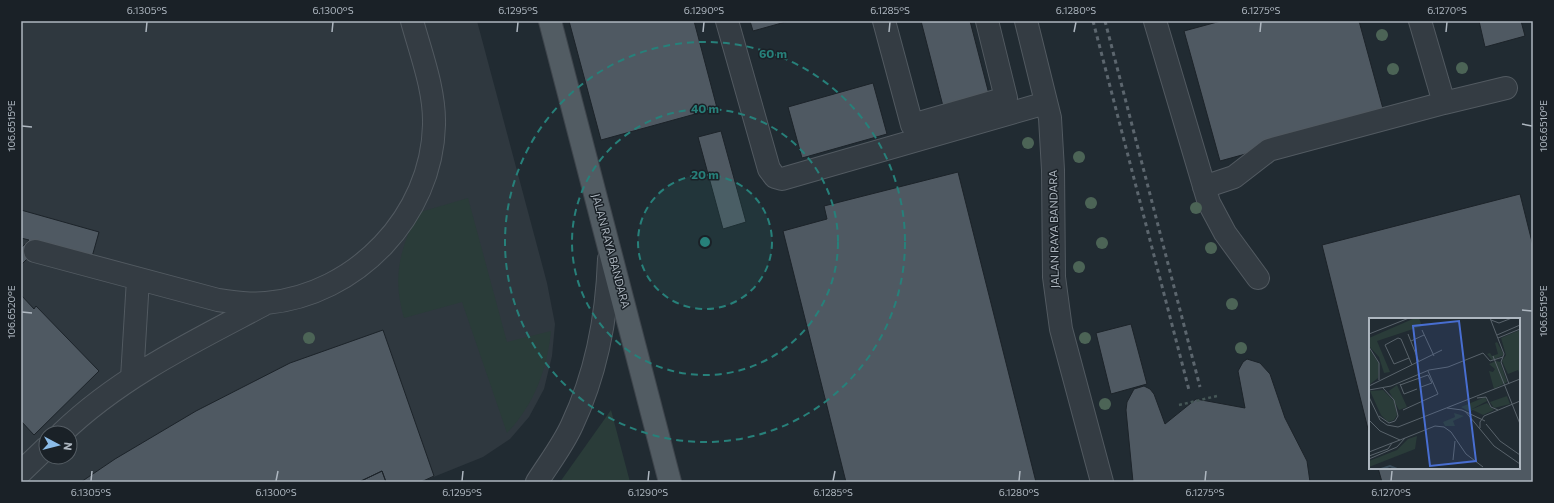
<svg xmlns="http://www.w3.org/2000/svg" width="1554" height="503" viewBox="0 0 1554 503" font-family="Commissioner,sans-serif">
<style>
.airport{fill:#2f383f;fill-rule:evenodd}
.green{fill:#2a3c39}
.building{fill:#4f5962;stroke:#1c2329}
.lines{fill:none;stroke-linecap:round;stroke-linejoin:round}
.minor-casing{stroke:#525a61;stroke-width:24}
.major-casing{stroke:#3e454c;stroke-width:24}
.path{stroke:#465757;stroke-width:2.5;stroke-dasharray:3 3;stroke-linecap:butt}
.minor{stroke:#343c43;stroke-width:22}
.major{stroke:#525c63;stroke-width:22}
.rail{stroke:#5c666e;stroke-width:3;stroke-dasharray:4 4;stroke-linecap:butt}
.tree{fill:#4c6456}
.ticks{fill:none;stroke:#aeb7c0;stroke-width:1.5}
.ring{fill:none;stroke:#27807a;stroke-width:2;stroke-dasharray:7 5}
.labels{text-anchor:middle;stroke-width:3;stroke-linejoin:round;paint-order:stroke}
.street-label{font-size:11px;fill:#aeb7c0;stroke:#1a2127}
.inset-river{fill:none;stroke:#394b59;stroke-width:2}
.inset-road{fill:none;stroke:#59636b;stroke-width:1}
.view{fill:#486ed1;fill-opacity:0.15;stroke:#486ed1;stroke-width:2}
.inset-edge{fill:none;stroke:#aeb7c0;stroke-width:2}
.centre{fill:#27807a;stroke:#1a2127;stroke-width:2}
.ring-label{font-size:12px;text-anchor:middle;font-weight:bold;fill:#27807a;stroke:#1a2127;stroke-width:3;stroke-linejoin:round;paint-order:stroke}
.neatline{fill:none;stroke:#aeb7c0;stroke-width:1.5}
.ticks-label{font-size:10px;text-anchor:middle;fill:#aeb7c0}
</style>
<rect width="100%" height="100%" fill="#212b32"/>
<path class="airport" d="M21,21H477L547,283L555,324L552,356L544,389L529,417L510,439L483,457L421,482H21ZM46,433H70V457H46Z"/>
<path class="green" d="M468,198L507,342L551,331C547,370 534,405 507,433L462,302L404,318C392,276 400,251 417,213Z
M611,410L630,482H560Z"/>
<path class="building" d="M569,21H694L717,108L601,140Z
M750,21H789L753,31Z
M921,21H970L990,98L944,110Z
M1221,21H1359L1385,116L1220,161L1184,31Z
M1479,21H1521L1525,36L1485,47Z
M873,83L887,134L802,158L788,107Z
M721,131L746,222L723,229L698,137Z
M958,172L1036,482H846L783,231L827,219L824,206Z
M1520,194L1533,246V482H1382L1378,468H1519V319H1370V437L1322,245Z
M21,210L99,232L92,257L35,251L21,265V248L29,240L21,238Z
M21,295L34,309L36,306L99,371L34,435L21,421Z
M1131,324L1147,384L1111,394L1096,333Z
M383,330L434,476L421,482H386L382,471L359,482H81L115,459L196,411L290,363Z
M1247,359L1260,363L1270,374L1285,418L1307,461L1310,482H1133L1126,410L1127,402L1134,389L1144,386L1150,389L1154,394L1165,424L1196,399L1245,408L1238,371L1243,362Z
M382,471L386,482H359Z"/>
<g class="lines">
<g class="minor-casing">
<path id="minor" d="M727,21L769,169L775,177L782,179L1046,103
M884,21L912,125L1006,98L987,21
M1026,21L1050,118L1053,170L1054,277L1061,329L1102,482
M1155,21L1209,203L1225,233L1258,278
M1420,21L1444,103
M1204,187L1234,177L1269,150L1444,103L1506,88
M35,251L218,300C234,302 249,305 266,303C356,295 432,216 434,125C435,90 421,54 412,21
M132,378L138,279
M62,433C120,377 193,342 263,305
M21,472L46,448
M537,482C549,463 563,445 572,425C597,372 607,317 609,259"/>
</g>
<g class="major-casing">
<path id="major" d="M550,21L670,482"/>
</g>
<path class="path" d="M1179,405L1217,396"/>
<use href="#minor" class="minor"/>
<use href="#major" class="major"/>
<path class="rail" d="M1093,21L1189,390
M1105,21L1200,387"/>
</g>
<g class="tree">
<circle cx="1382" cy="35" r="6"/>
<circle cx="1462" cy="68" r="6"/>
<circle cx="1393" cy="69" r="6"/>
<circle cx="1028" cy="143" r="6"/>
<circle cx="1079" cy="157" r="6"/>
<circle cx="1091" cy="203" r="6"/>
<circle cx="1196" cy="208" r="6"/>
<circle cx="1102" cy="243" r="6"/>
<circle cx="1211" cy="248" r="6"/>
<circle cx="1079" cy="267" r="6"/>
<circle cx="1232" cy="304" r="6"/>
<circle cx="309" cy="338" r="6"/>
<circle cx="1085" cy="338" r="6"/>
<circle cx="1241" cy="348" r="6"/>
<circle cx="1105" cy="404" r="6"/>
</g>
<path class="ticks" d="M146,32L147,22M332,32L333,22M517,32L518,22M703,32L704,22M889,32L890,22M1074,32L1076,22M1260,32L1261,22M1446,32L1447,22M1522,124L1532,126M22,126L32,127M1522,310L1532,311M22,312L32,313M91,481L92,471M276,481L278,471M462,481L463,471M648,481L649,471M833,481L835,471M1019,481L1020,471M1205,481L1206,471M1391,481L1392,471"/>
<circle cx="705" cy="242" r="67" fill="#27807a" fill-opacity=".12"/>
<g class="ring">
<circle cx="705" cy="242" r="67"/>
<circle cx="705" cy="242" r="133"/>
<circle cx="705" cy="242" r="200"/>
</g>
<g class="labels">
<g class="street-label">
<text transform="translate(1054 229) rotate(-91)" y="4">JALAN RAYA BANDARA</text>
<text transform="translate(611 251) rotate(75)" y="4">JALAN RAYA BANDARA</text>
</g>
</g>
<g transform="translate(1369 318)">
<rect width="151" height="151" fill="#212b32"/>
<path d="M46,0H50L53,8L8,23L21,54L15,55L10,39L0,28V20ZM151,12V57L149,52L139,56L133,43L137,37L132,20ZM128,24L135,37L123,42L118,36L121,35L123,38L129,36L126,25ZM0,30L10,46L9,60L0,67ZM127,43L131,44L138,64L125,71L120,53L124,54L126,51L120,46ZM28,67L38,89L30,92L20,73ZM14,72L25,83L28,97L25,102L19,104L12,97L1,73ZM138,78L141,86L125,90L121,84ZM116,79L118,83L101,92L118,85L125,92L114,97L104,92L101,94L92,89ZM85,95L95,98L84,103L86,108H76L74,104L86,99ZM48,118L46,131L0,149V143L28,132L39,121Z" fill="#2a3c39"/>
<path class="inset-river" d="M12,151L21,148L28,151"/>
<path class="inset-road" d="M121,0L135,36L132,44L140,66M122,2L130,5L143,0M53,12L65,38M0,16L40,0M39,16L50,44M128,17L151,7M129,20L151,11M42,23L55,17M0,29L10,45V62M124,38L151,106M40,40L25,46L16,27L29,20L32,21L43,47M31,66L35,76L48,71M31,67L59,57L63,65L52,69M0,68L73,32M0,72L22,68L60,52L79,49L114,35L121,43L134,39M0,79L11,102L18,107L29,109L151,61M108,80L117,79L122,89L129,92M78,90L93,92L116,103M34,92L69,76L59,53M96,93L125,128L151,146M10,98L20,105L26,103L29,98L25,82L14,70M0,102L11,113L31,122L66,108L75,109L82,114L97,136L114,149M117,106L131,123L151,137M111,110V104L115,98L151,83M0,134L23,125M0,138L19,131L23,125L31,122M0,141L28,129L36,120M84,142L86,123"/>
<path class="view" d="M90,3L107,143L61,148L44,8Z"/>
<rect width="151" height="151" class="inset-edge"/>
</g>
<circle cx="705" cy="242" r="6" class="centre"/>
<g class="ring-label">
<text x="773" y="58">60 m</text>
<text x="705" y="113">40 m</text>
<text x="705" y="179">20 m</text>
</g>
<rect width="1554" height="503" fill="none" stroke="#1a2127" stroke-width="44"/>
<g transform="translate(58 445) rotate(97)"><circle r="19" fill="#1a2127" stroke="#555d64"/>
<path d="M0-3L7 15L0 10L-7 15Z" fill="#8bbce8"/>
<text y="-6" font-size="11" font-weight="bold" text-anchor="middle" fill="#aeb7c0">N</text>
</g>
<rect x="22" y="22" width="1510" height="459" class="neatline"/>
<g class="ticks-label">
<text x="147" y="14">6.1305°S</text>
<text x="333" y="14">6.1300°S</text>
<text x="518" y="14">6.1295°S</text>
<text x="704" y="14">6.1290°S</text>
<text x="890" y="14">6.1285°S</text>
<text x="1076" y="14">6.1280°S</text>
<text x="1261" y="14">6.1275°S</text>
<text x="1447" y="14">6.1270°S</text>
<text transform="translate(1543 126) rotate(-90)" y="4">106.6510°E</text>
<text transform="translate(11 126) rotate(-90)" y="4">106.6515°E</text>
<text transform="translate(1543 311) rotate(-90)" y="4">106.6515°E</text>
<text transform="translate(11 312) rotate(-90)" y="4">106.6520°E</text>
<text x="91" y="496">6.1305°S</text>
<text x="276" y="496">6.1300°S</text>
<text x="462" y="496">6.1295°S</text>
<text x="648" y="496">6.1290°S</text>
<text x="833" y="496">6.1285°S</text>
<text x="1019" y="496">6.1280°S</text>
<text x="1205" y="496">6.1275°S</text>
<text x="1391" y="496">6.1270°S</text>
</g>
</svg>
